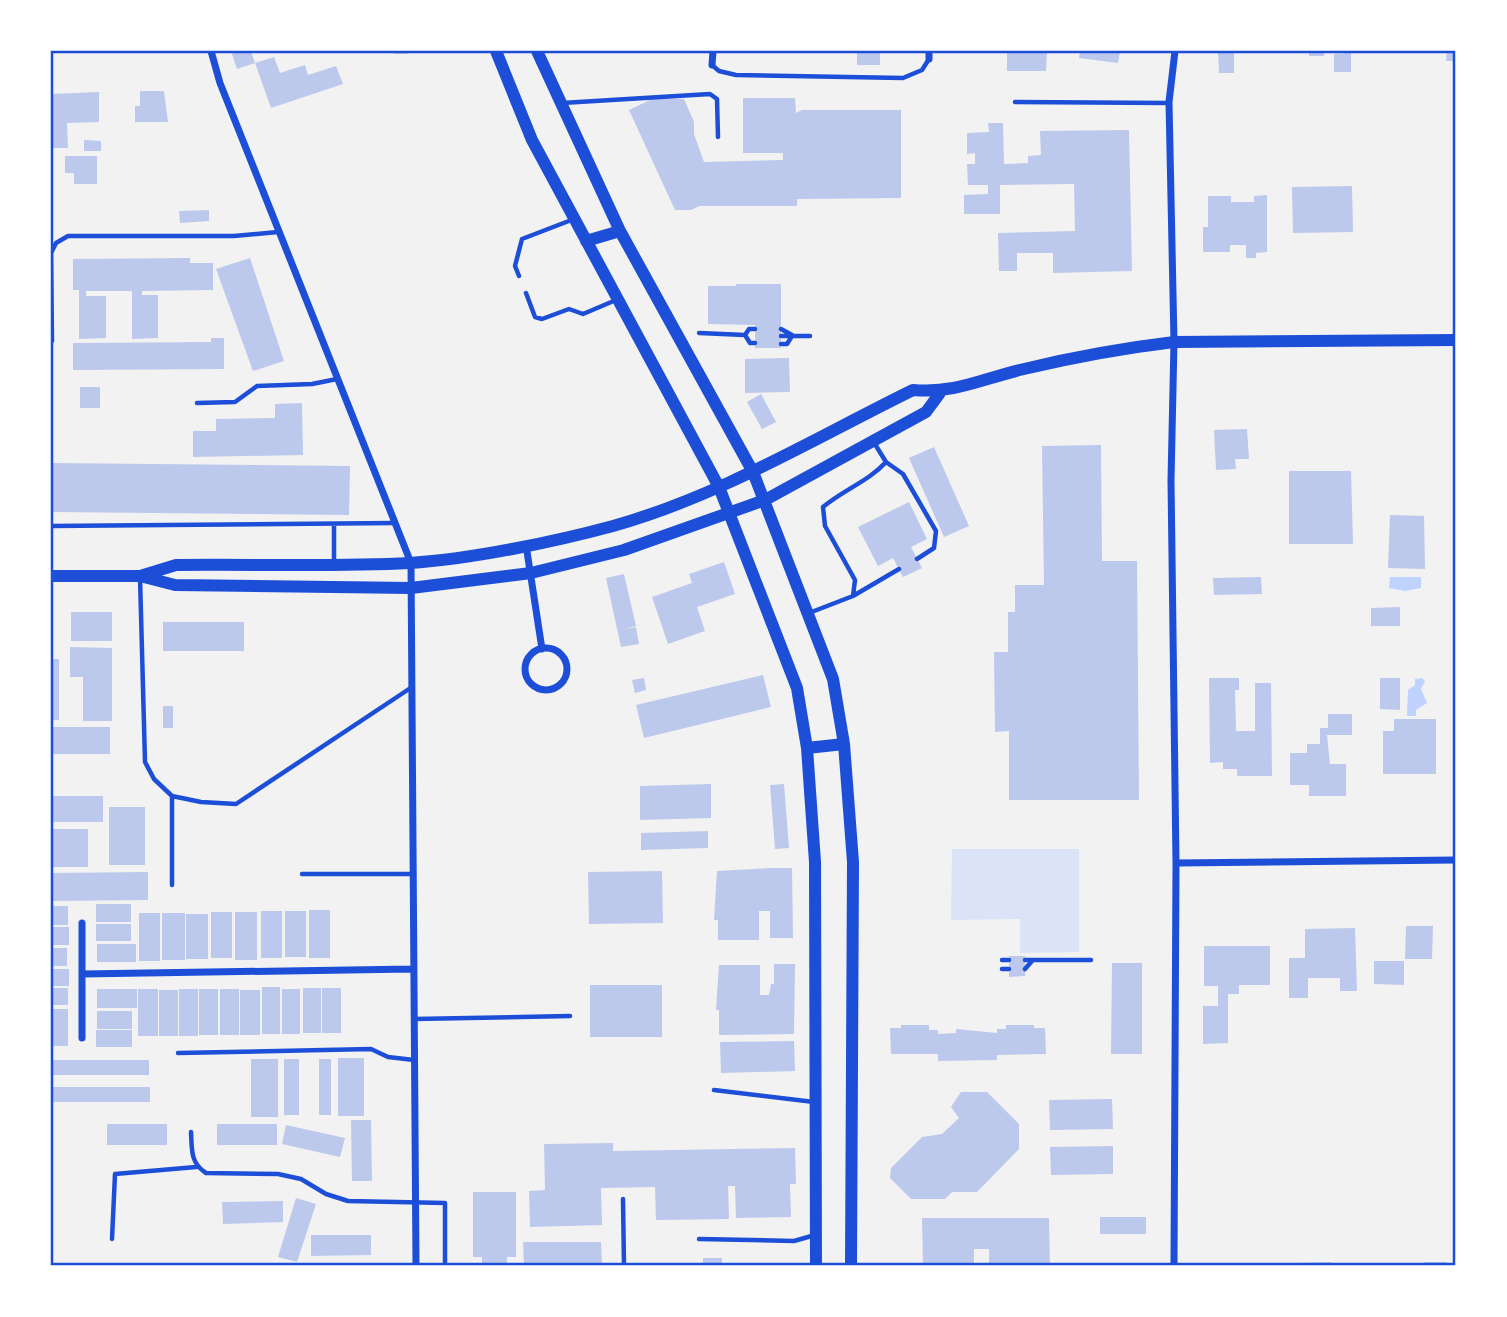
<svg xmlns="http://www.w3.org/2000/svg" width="1507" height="1317" viewBox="0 0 1507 1317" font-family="'Space Grotesk',sans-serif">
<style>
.green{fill:#dbe4f7}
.water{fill:#bfd3fe}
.building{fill:#bdc9ec}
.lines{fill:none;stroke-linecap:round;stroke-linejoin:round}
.service{stroke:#1d4ed8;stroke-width:4.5}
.minor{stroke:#1d4ed8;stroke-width:7}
.secondary{stroke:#1d4ed8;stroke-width:12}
.neatline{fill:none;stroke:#1d4ed8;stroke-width:2.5}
</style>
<rect width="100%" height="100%" fill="#f2f2f2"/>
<path class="green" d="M952,849H1079V952L1020,953V919L951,920Z"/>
<path class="water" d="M1390,577H1421V588L1405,591L1389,588Z
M1422,678L1425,681L1421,689L1427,703L1416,710V716H1407L1408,690L1415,685V679Z"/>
<path class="building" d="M231,51H251L255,63L237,69Z
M857,51H880V65H857Z
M1007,51H1047L1046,71H1007Z
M1080,51H1120L1118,63L1079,58Z
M1218,51H1234V73H1219Z
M1309,51H1324V56H1309Z
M1447,51H1456V61H1446Z
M1351,53V72H1334V54Z
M274,57L280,73L305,65L308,75L336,66L343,84L271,108L255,63Z
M140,91H164L168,122H135V106H140Z
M99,92V122L67,123L68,148H51V94Z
M743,98H795L796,113L802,110H901V198L797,199V206H699L691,210H675L629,110L652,99H684L694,122V134L704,162L783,160V153H743Z
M988,123H1003L1004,164L1028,163V156L1041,155L1040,131L1129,130L1132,271L1053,273V253H1017V271H999L998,233L1075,231L1074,184L1000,185V214H964V195L988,194V185H968L967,164H975V153L967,154V133L989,132Z
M84,140L101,141V151H84Z
M65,156H97V184H74V173H65Z
M1352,186L1353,232L1293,233L1292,187Z
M1267,195V252L1256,253V258H1246V245H1230V252H1203V227H1208V196H1231V202H1254V196Z
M209,210V221L180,223L179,211Z
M190,258V263H213V290L142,291V295H158V338L132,339V291H86V296H106V338L79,339V290H73V259Z
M250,258L284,361L253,371L216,269Z
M736,284H781V348H755V325L708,324V286H736Z
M211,338H224V369L73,370V343L211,342Z
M789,358L790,392L745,393V359Z
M80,387H100V408H80Z
M761,394L776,422L762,429L747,402Z
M302,403L303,455L193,457V431H216V419L275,418V404Z
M1247,429L1249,459H1235L1236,469L1216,470L1214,430Z
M1101,445L1102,561H1137L1139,800H1009V731L995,732L994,652H1008V612H1015V585H1044L1042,446Z
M934,447L969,526L944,537L909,458Z
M51,463L350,466L349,515L51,512Z
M1289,471H1351L1353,544H1289Z
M909,502L927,539L911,547L922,568L903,577L893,558L878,566L858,527Z
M1390,515L1424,516L1425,569L1388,568Z
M724,562L735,594L697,607L705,631L668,644L652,597L692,583L689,574Z
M624,574L636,626L621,630L636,627L639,644L621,647L606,578Z
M1261,577L1262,594L1214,595L1213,578Z
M1400,607V626H1371V608Z
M71,612H112V641H71Z
M163,622H244V651H163Z
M70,647L112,648V721H83V677H70Z
M51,659H59V720H51Z
M763,675L771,707L644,738L636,705Z
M644,678L646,690L635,693L632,680Z
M1209,678H1239V690H1235L1236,731H1255V683H1271L1272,776H1237V769H1223V762L1210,763Z
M1380,678H1400V710L1380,709Z
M163,706H173V728H163Z
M1328,714H1352V735H1327L1330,764H1346V796H1309V785H1290V753H1307V744H1320V728H1328Z
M1394,719H1436V774H1383V731H1394Z
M51,727H110V754H51Z
M711,784V818L640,820V786Z
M784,784L789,848L775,849L770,785Z
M51,796H103V822H51Z
M109,807H145V865H109Z
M51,829H88V867H51Z
M708,831V848L641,850V833Z
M773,868H792L793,938H770V911H759V940H718V920H714L717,871Z
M662,871L663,923L589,924L588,872Z
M148,872V900L51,901V873Z
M96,904H131V922H96Z
M51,906H68V925H51Z
M309,910H330V958H309Z
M261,911H282V958H261Z
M285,911H306V957H285Z
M211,912H232V958H211Z
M235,912H257V960H235Z
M139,913H160V961H139Z
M162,913H185V960H162Z
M186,914H208V959H186Z
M96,924H131V941H96Z
M1406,926H1433L1432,959H1405Z
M51,927H69V945H51Z
M1355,928L1357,991H1340V978H1308V998H1289V958H1305V929Z
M97,944H136V962H97Z
M1204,946H1270V985H1239V994H1228V1043L1203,1044V1006H1218V986H1204Z
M51,948H67V966H51Z
M1009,956H1025V976L1009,977Z
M1374,961H1404V985L1374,984Z
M1112,963H1142V1054H1111Z
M774,964H795L794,1034L719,1035V1010H716L719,965H760V995H769L771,984H774Z
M51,969H69V986H51Z
M590,985H662V1037H590Z
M262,987H280V1034H262Z
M51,988H68V1005H51Z
M303,988H321V1033H303Z
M322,988H341V1033H322Z
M97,989H137V1008H97Z
M138,989H158V1036H138Z
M179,989H198V1036H179Z
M199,989H218V1035H199Z
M220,989H239V1035H220Z
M282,989H300V1034H282Z
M159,990H178V1036H159Z
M240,990H260V1035H240Z
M51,1009H68V1046H51Z
M97,1011H132V1029H97Z
M901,1025H929V1030H938V1034L956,1033V1029L997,1033V1029H1006V1025H1034V1028H1045L1046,1054L997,1055V1060L938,1061V1054H891L890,1028H901Z
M96,1030H132V1047H96Z
M794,1041L795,1071L721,1073L720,1042Z
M338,1058H364V1116H338Z
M251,1059H278V1117H251Z
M284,1059H299V1115H284Z
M319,1059H331V1115H319Z
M51,1060H149V1075H51Z
M51,1087H150V1102H51Z
M961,1092H987L1019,1124V1149L977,1192H952L945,1199H911L890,1178L891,1168L922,1137L942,1134L959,1118L951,1107Z
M1112,1099L1113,1129L1050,1130L1049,1100Z
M351,1120H371L372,1181H352Z
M107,1124H167V1145H107Z
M217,1124H277V1145H217Z
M286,1125L345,1138L340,1157L282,1144Z
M613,1143V1151L795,1148L796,1184H790L791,1217L736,1218L735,1186H728L729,1219L656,1220L655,1187L601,1188L602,1225L530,1227L529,1191L545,1190L544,1144Z
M1113,1146V1174L1051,1175L1050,1147Z
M473,1192H516V1257H507V1266H482V1257H473Z
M296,1198L316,1204L297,1262L278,1257Z
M283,1201V1222L223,1224L222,1202Z
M1100,1217H1146V1234H1100Z
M922,1218H1049L1050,1266L989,1263V1249H974V1266H923Z
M311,1235H371V1255L311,1256Z
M523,1242H601L602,1266H524Z
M703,1258H722V1266H703Z
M1331,1262L1332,1266H1298L1297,1263Z
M1424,1262H1447V1266H1424Z"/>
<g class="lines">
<path class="service" d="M394,51H408
M712,65L719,71L736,75L903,78L922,70L929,59
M1015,102L1168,103
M562,103L710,94L717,99L718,137
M519,276L515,266L522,239L574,219
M526,293L535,317L542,319L569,309L583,314L616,300
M781,329L792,335
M699,333L745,335L749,329H755
M745,335L750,343H755
M781,336H810
M52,341L51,253L56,243L68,236H234L278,232
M781,344H787L792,336
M197,403L235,402L257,386L312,384L337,379
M886,462L903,474L936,531L934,548L917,559
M334,524V562
M51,526L395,523
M140,577L145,762L154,779L172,796L201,802L236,804L412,687
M853,596L899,569
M809,613L853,596L855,580L825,526L823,507C843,490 869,481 886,462L873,441
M302,874H412
M172,885V796
M1002,960H1009
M1025,960H1091
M1002,969H1009
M1025,969L1032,961
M414,1019L570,1016
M178,1053L371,1049L388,1057L414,1060
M714,1090L814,1102
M191,1132C192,1149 190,1163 206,1173L278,1174L301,1179L326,1194L348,1201L445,1203V1266
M623,1199L624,1266
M112,1239L115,1174L196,1167
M699,1239L794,1241L815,1235"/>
<path class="minor" d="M211,51L220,83L411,563L416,1266
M929,51V59
M712,65L713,51
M526,545L542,649
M525 669a21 21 0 1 1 42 0a21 21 0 1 1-42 0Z
M1176,863L1456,860
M82,923V1038
M82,974L412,969
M1174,1266L1176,863L1171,480L1174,342L1169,102L1175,51"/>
<path class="secondary" d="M496,51L532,140L719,487L797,688L807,748L815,862L816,1266
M537,51L620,231L753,472L833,679L844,744L853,862L851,1266
M586,241L620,231
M51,576H140L175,585L411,588L531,573L624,550L765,500L926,412L940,393
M140,576L176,565C253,564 332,567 410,563C471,559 554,542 613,526C720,496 815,438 913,390C955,394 984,378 1024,369C1074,357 1124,348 1174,342L1456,340
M807,748L844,744"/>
</g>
<rect width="1507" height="1317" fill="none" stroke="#ffffff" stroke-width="105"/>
<rect x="52" y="52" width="1402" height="1212" class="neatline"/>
</svg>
